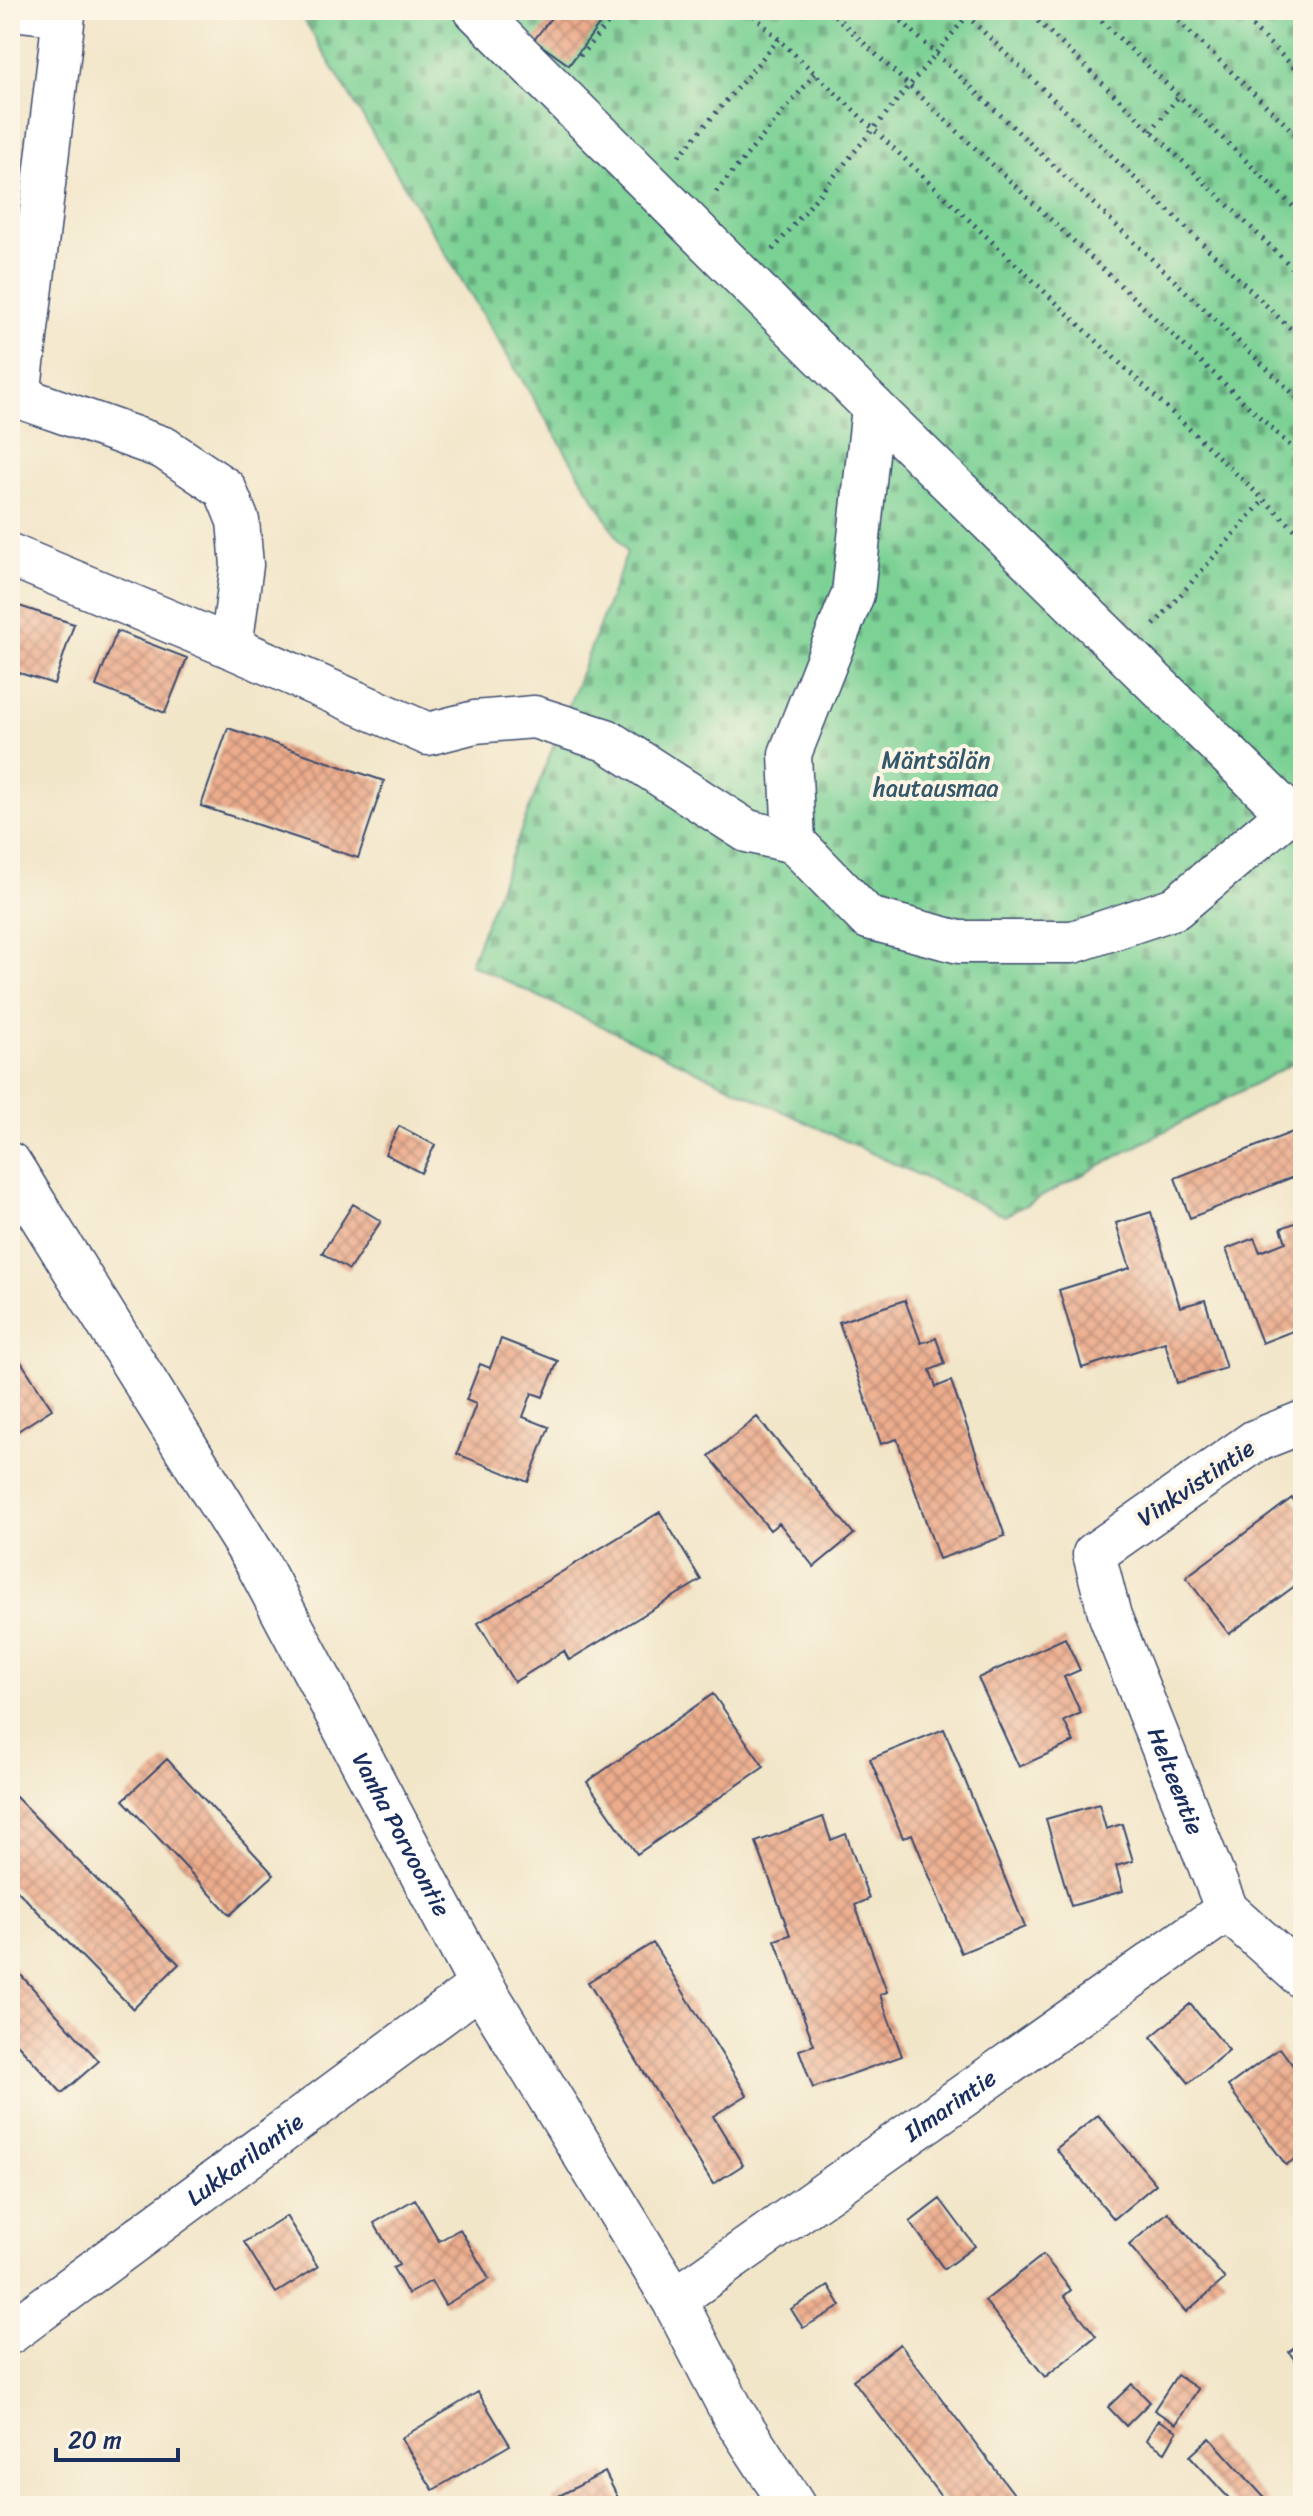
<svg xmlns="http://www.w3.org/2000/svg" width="1313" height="2516" viewBox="0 0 1313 2516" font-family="Sriracha,sans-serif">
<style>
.cemetery{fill:url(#cemetery-stones);stroke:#4c807a;stroke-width:2}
.building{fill:url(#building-cross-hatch)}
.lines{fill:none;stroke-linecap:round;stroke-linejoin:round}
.minor-casing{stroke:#3b4a6e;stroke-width:45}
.major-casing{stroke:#3b4a6e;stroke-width:47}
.path{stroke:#3b4a6e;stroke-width:5;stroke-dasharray:2 6;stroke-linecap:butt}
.minor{stroke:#fff;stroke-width:42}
.major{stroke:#fff;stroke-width:44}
.labels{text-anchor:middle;stroke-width:8;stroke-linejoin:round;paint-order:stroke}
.park-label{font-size:24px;fill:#33586c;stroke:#fcf5e5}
.street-label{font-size:24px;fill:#1b2f5e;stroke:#fcf5e5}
</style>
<defs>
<pattern id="cemetery-stones" width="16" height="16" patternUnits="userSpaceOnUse" patternTransform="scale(2)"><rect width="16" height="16" fill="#7cd195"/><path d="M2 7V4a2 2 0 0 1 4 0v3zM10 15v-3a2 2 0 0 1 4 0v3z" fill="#65aa7d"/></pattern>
<pattern id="building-cross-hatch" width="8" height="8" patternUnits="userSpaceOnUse" patternTransform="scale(2)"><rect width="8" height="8" fill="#edad8d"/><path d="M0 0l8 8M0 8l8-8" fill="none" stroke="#bf8d76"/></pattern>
</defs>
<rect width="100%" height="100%" fill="#fcf5e5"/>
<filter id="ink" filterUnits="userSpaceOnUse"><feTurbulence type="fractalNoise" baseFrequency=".0125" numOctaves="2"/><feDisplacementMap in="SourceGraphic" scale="16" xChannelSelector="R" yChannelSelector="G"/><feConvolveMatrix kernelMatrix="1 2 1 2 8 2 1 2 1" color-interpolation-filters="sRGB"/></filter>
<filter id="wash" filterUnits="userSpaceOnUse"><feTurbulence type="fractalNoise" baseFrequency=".006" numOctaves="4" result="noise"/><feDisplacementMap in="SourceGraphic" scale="32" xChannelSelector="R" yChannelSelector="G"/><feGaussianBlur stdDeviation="1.8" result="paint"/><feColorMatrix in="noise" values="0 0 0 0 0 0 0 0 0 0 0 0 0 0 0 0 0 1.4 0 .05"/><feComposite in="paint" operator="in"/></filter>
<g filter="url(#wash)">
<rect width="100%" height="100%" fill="#f2e6c9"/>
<path class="cemetery" d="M298,10H1303V1058L1005,1216L470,964L627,553Z"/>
<g id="blocks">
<path class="building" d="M557,10H610L569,65L534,40Z
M10,603L74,624L54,684L10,670Z
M117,631L187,658L165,713L96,686Z
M228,728L384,781L358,858L201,806Z
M399,1126L435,1145L421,1173L385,1154Z
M1303,1128V1173L1190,1218L1175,1178Z
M353,1204L381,1221L349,1270L322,1253Z
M1151,1212L1180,1307L1205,1300L1226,1368L1177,1383L1165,1342L1082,1368L1059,1290L1130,1268L1116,1223Z
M1303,1220V1327L1262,1343L1226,1249L1254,1238L1260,1252L1286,1242L1281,1228Z
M905,1300L921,1343L936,1338L945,1364L930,1370L936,1387L951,1381L1005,1536L939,1559L897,1439L881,1444L839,1322Z
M501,1339L558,1361L543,1397L532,1393L523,1417L549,1427L528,1482L457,1454L476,1404L466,1400L480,1364L490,1368Z
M10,1345L52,1409L10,1436Z
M757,1417L854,1534L814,1567L779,1523L770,1530L709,1456Z
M1292,1498L1303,1513V1580L1229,1634L1186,1577Z
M660,1512L701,1580L569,1660L564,1651L514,1682L478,1623Z
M1065,1638L1080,1670L1064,1677L1081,1713L1064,1721L1074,1742L1019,1767L978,1678Z
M713,1694L764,1767L637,1854L587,1782Z
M944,1729L1025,1927L961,1953L912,1834L903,1838L870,1759Z
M167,1759L274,1875L230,1915L123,1800Z
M10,1791L179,1964L133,2009L10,1883Z
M1099,1804L1106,1829L1122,1824L1133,1861L1116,1866L1123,1891L1071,1906L1046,1819Z
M823,1817L831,1840L846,1834L869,1899L855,1905L887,1992L880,1995L902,2056L813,2088L799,2050L814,2045L775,1940L790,1935L756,1842Z
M653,1943L747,2095L713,2116L743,2165L713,2184L588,1982Z
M10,1963L99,2061L62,2093L10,2036Z
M1190,2004L1229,2050L1189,2083L1151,2037Z
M1280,2048L1303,2079V2153L1286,2165L1228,2086Z
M1098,2115L1156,2184L1114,2219L1056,2149Z
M415,2199L439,2241L460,2229L489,2279L445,2305L431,2281L408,2294L393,2268L399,2265L374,2223Z
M940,2199L975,2246L944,2269L910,2222Z
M1168,2212L1225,2279L1186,2312L1129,2245Z
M286,2216L318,2267L276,2293L244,2242Z
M1043,2255L1071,2290L1064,2296L1096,2336L1045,2377L985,2301Z
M829,2286L841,2306L803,2328L791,2309Z
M1303,2342V2372L1289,2352Z
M900,2344L1023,2506H948L853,2380Z
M1177,2375L1198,2389L1176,2424L1154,2410Z
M1132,2384L1150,2402L1126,2426L1108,2407Z
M478,2392L510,2445L433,2490L401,2438Z
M1158,2420L1177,2431L1165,2452L1146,2440Z
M1210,2438L1272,2506H1236L1190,2456Z
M605,2472L622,2506H554L551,2500Z"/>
</g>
</g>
<g filter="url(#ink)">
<use href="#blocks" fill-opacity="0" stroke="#3b4a6e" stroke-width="2"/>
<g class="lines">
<g class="minor-casing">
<g id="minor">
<path d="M19,397L64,15L20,10"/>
<path d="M10,399L19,397L164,448L225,489L238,521L242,565L231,647"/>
<path d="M10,555L231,647L428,734L475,722L534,717L606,740L747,831L794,842L868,918L959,942H1073L1175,908L1288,813L873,407L475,10"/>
<path d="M794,842L790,754L853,594L873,407"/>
<path id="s1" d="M1303,1422L1255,1441L1094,1554L1110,1616L1227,1910L1303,1978"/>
<path id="s2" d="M674,2300L1227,1910"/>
<path id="s3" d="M10,2333L481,1985"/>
</g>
</g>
<g class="major-casing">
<g id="major">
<path id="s4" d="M10,1165L257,1562L481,1985L674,2300L734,2415L793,2506"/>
</g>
</g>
<path class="path" d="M748,10L1303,537
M829,10L1303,458
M890,10L1303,403
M961,10L1303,341
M1027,10L1303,278
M1090,10L1303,216
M1167,10L1303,141
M1235,10L1303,76
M1298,10L1303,15
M580,56L619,10
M1151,131L1179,96
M679,156L779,39
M716,192L815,74
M773,250L972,10
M1154,625L1264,500"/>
<use href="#minor" class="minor"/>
<use href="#major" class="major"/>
</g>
</g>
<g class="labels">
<g class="park-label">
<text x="936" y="768">Mäntsälän<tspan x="936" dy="28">hautausmaa</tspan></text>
</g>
<g class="street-label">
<text transform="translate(1196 1483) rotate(-34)" y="8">Vinkvistintie</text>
<text dy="8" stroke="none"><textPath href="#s1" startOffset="490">Helteentie</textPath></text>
<text dy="8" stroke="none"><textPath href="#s4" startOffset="776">Vanha Porvoontie</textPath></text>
<text dy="8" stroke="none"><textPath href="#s2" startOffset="338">Ilmarintie</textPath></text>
<text dy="8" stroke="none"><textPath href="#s3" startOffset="292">Lukkarilantie</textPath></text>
</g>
</g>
<rect width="1313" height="2516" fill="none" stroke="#fcf5e5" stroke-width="40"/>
<path d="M56 2448v12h122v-12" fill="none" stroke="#1b2f5e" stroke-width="4"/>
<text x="68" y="2448" font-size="24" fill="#1b2f5e" stroke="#fcf5e5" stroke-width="6" paint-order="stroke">20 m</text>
</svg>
